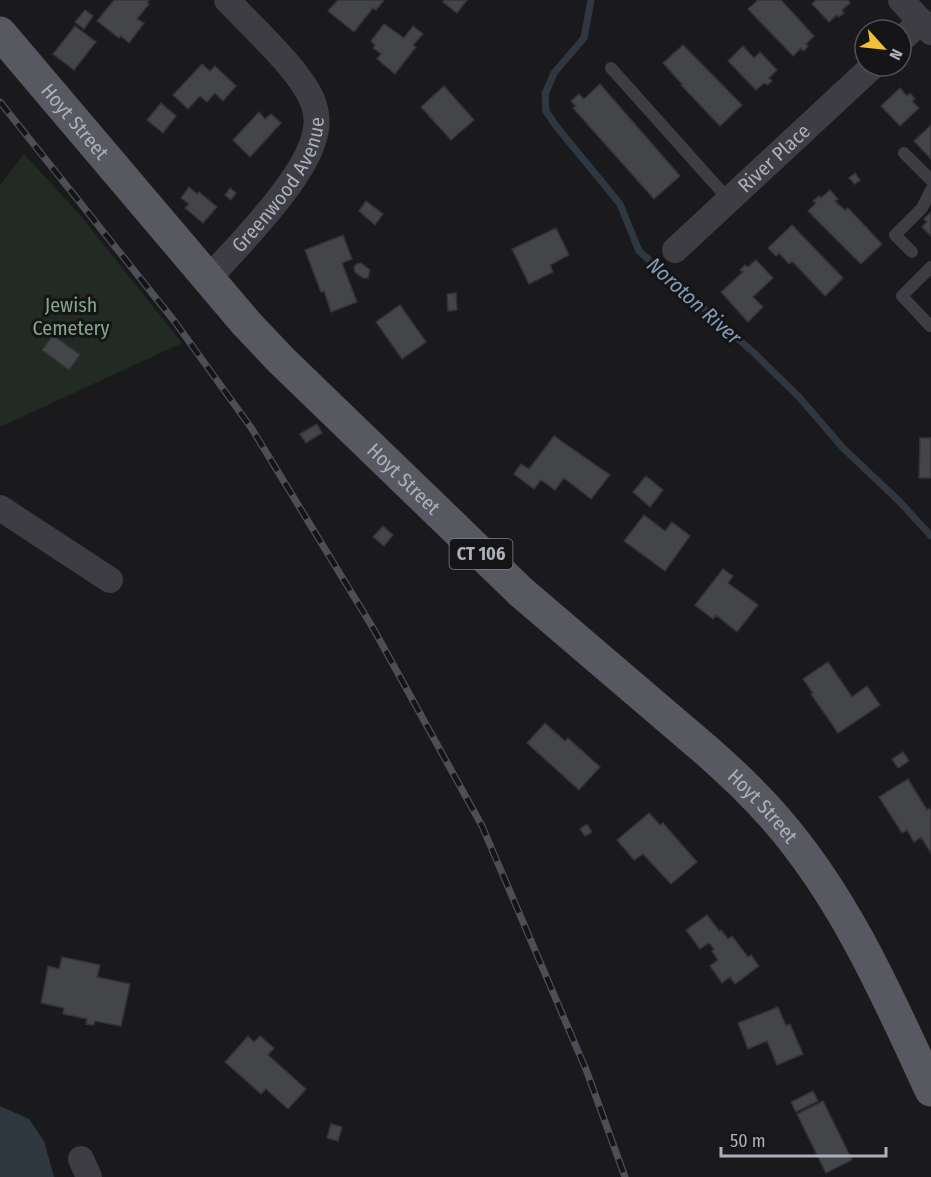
<svg xmlns="http://www.w3.org/2000/svg" width="931" height="1177" viewBox="0 0 931 1177" font-family="'Fira Sans Condensed',sans-serif">
<style>
.green{fill:#212a23}
.water{fill:#2f3841}
.lines{fill:none;stroke-linecap:round;stroke-linejoin:round}
.stream{stroke:#2f3841;stroke-width:7}
.building{fill:#444549;stroke:#343438;stroke-width:1.5}
.service{stroke:#3d3d43;stroke-width:12}
.minor{stroke:#3d3d43;stroke-width:26}
.primary{stroke:#575860;stroke-width:33}
.rail-casing{stroke:#4e4f56;stroke-width:7}
.rail{stroke:#151517;stroke-width:4.5;stroke-dasharray:14;stroke-linecap:butt}
.labels{text-anchor:middle;stroke-width:6;stroke-linejoin:round;paint-order:stroke}
.shield{fill:#151517;stroke:#7f828a;stroke-width:1.5}
.shield-label{font-size:18px;font-weight:bold;fill:#acb0bc}
.street-label{font-size:20px;fill:#acb0bc;stroke:#151517}
.park-label{font-size:20px;fill:#83a787;stroke:#151517}
.water-label{font-size:21px;font-style:italic;fill:#839cb7;stroke:#151517}
</style>
<rect width="100%" height="100%" fill="#1a1a1c"/>
<path class="green" d="M24,154L79,214L182,343L0,427V185Z"/>
<path class="water" d="M0,1106L29,1119L44,1141L54,1177H0Z"/>
<g class="lines">
<path class="stream" d="M591,0L584,38L554,73L545,94L546,111L556,126L620,204L639,251L753,352L799,397L843,448L900,502L931,536"/>
</g>
<path class="building" d="M114,0H149L147,3L149,4L137,19L144,23L129,43L121,36L119,38L97,21Z
M338,0H384L376,10L373,8L354,32L328,11Z
M444,0H467L457,13L443,2Z
M758,0H781L814,36L806,44L808,46L804,51L801,48L793,56L748,9Z
M816,0H848L850,3L842,10L844,13L839,17L837,15L829,22L812,4Z
M85,10L93,16L84,29L75,22Z
M384,24L404,38L413,26L423,34L413,45L416,47L395,74L377,59L381,54L373,48L375,45L371,41Z
M75,26L96,42L74,70L53,54Z
M683,45L742,105L720,126L681,85L682,84L663,63Z
M743,46L754,58L760,52L777,70L769,78L772,81L767,85L764,83L756,90L728,61Z
M202,64L210,71L215,66L236,86L223,101L215,93L207,102L200,96L188,109L173,95Z
M600,84L680,176L654,199L573,108L576,106L571,101L579,94L584,99Z
M444,86L474,120L451,140L421,107Z
M900,88L907,96L910,93L915,99L912,101L919,108L900,126L881,106Z
M161,103L176,116L163,133L147,120Z
M259,112L265,119L271,114L281,123L250,157L233,140Z
M931,125V159L914,141Z
M855,173L860,180L855,184L849,178Z
M189,187L197,194L199,192L217,207L203,223L185,208L189,204L181,198Z
M230,188L236,193L231,200L225,195Z
M830,190L838,199L835,201L839,205L845,210L848,208L882,244L861,264L808,211L816,203L813,201L819,196L821,198Z
M366,201L383,214L375,225L359,211Z
M931,212V236L922,227L927,222L924,219Z
M792,225L843,278L825,296L792,261L789,264L779,253L776,256L768,248Z
M556,228L569,255L550,265L553,272L529,284L512,249Z
M343,235L352,259L342,263L357,302L331,312L324,291L321,292L305,250Z
M756,260L773,278L753,297L763,307L748,322L721,292L743,272L740,270L745,265L748,267Z
M361,263L370,270L368,278H363L355,272L354,267L357,264Z
M456,293L457,310L448,311L447,294Z
M400,305L426,342L402,359L376,322Z
M53,335L80,355L69,370L42,350Z
M317,424L322,433L306,443L300,434Z
M554,436L610,475L591,499L564,478L555,490L541,480L534,489L514,474L521,464L529,469Z
M920,438H931V478H919Z
M646,476L663,490L650,507L633,492Z
M644,515L665,531L672,522L690,536L665,571L624,541Z
M383,526L393,535L384,546L373,537Z
M723,569L733,576L728,583L758,605L737,632L716,615L713,619L695,605Z
M828,662L852,697L867,686L880,705L838,733L811,694L813,693L803,679Z
M545,723L565,741L568,738L600,767L579,790L527,743Z
M903,752L909,761L898,768L892,759Z
M908,779L927,810L929,808L931,811V853L921,837L914,842L907,830L902,833L879,797Z
M649,813L660,825L663,823L697,862L671,884L643,854L634,860L617,840Z
M587,824L592,832L585,836L580,829Z
M707,915L720,932L721,930L728,939L732,936L748,957L751,955L759,966L735,984L730,977L722,983L710,966L718,960L712,951L714,949L709,943L700,949L686,930Z
M62,957L100,965L97,977L130,984L121,1026L95,1021L94,1025L86,1024L87,1019L63,1014L64,1008L41,1003L48,966L59,969Z
M778,1007L786,1026L790,1024L803,1054L777,1065L767,1041L748,1049L738,1023Z
M248,1036L254,1042L260,1036L274,1048L268,1055L306,1089L288,1109L266,1089L261,1094L225,1062Z
M813,1091L818,1101L796,1112L791,1102Z
M823,1101L852,1160L826,1173L797,1114Z
M331,1124L342,1127L338,1141L327,1138Z"/>
<g class="lines">
<path class="service" d="M611,68L730,201
M904,153L931,180
M912,252L895,235L922,208L931,190
M930,326L902,296L931,267"/>
<g class="minor">
<path d="M901,0L931,32"/>
<path d="M901,40L921,21"/>
<path id="s1" d="M675,250L873,66"/>
<path id="s2" d="M208,279C238,246 301,182 313,141C317,130 318,117 314,105C304,73 251,26 227,0"/>
<path d="M0,508L110,580"/>
<path d="M81,1159L89,1177"/>
</g>
<path class="primary" id="s3" d="M0,33L246,323L281,360L521,592L707,751C731,772 754,794 775,818C845,898 887,995 931,1090"/>
<g class="rail-casing">
<path id="rail" d="M0,102L175,322L252,429L373,628L482,826L587,1072L625,1177"/>
</g>
<use href="#rail" class="rail"/>
</g>
<g class="labels">
<rect class="shield" x="449.5" y="539" width="63" height="30" rx="4.5"/>
<g class="shield-label">
<text x="481" y="560">CT 106</text>
</g>
<g class="street-label">
<text dy="7" stroke="none"><textPath href="#s3" startOffset="116">Hoyt Street</textPath></text>
<text dy="7" stroke="none"><textPath href="#s1" startOffset="135">River Place</textPath></text>
<text dy="7" stroke="none"><textPath href="#s2" startOffset="120">Greenwood Avenue</textPath></text>
<text dy="7" stroke="none"><textPath href="#s3" startOffset="602">Hoyt Street</textPath></text>
<text dy="7" stroke="none"><textPath href="#s3" startOffset="1088">Hoyt Street</textPath></text>
</g>
<g class="park-label">
<text x="71" y="312">Jewish<tspan x="71" dy="23">Cemetery</tspan></text>
</g>
<g class="water-label">
<text transform="translate(694 301) rotate(42)" y="7">Noroton River</text>
</g>
</g>
<g transform="translate(883 48) rotate(117)"><circle r="28" fill="#151517" stroke="#515359" stroke-width="1.5"/>
<path d="M0-4.5L10 22L0 15L-10 22Z" fill="#f5be38"/>
<text y="-9" font-size="16" font-weight="bold" text-anchor="middle" fill="#acb0bc">N</text>
</g>
<path d="M721 1147v9h165v-9" fill="none" stroke="#acb0bc" stroke-width="3"/>
<text x="730" y="1147" font-size="18" fill="#acb0bc" stroke="#151517" stroke-width="4.5" paint-order="stroke">50 m</text>
</svg>
